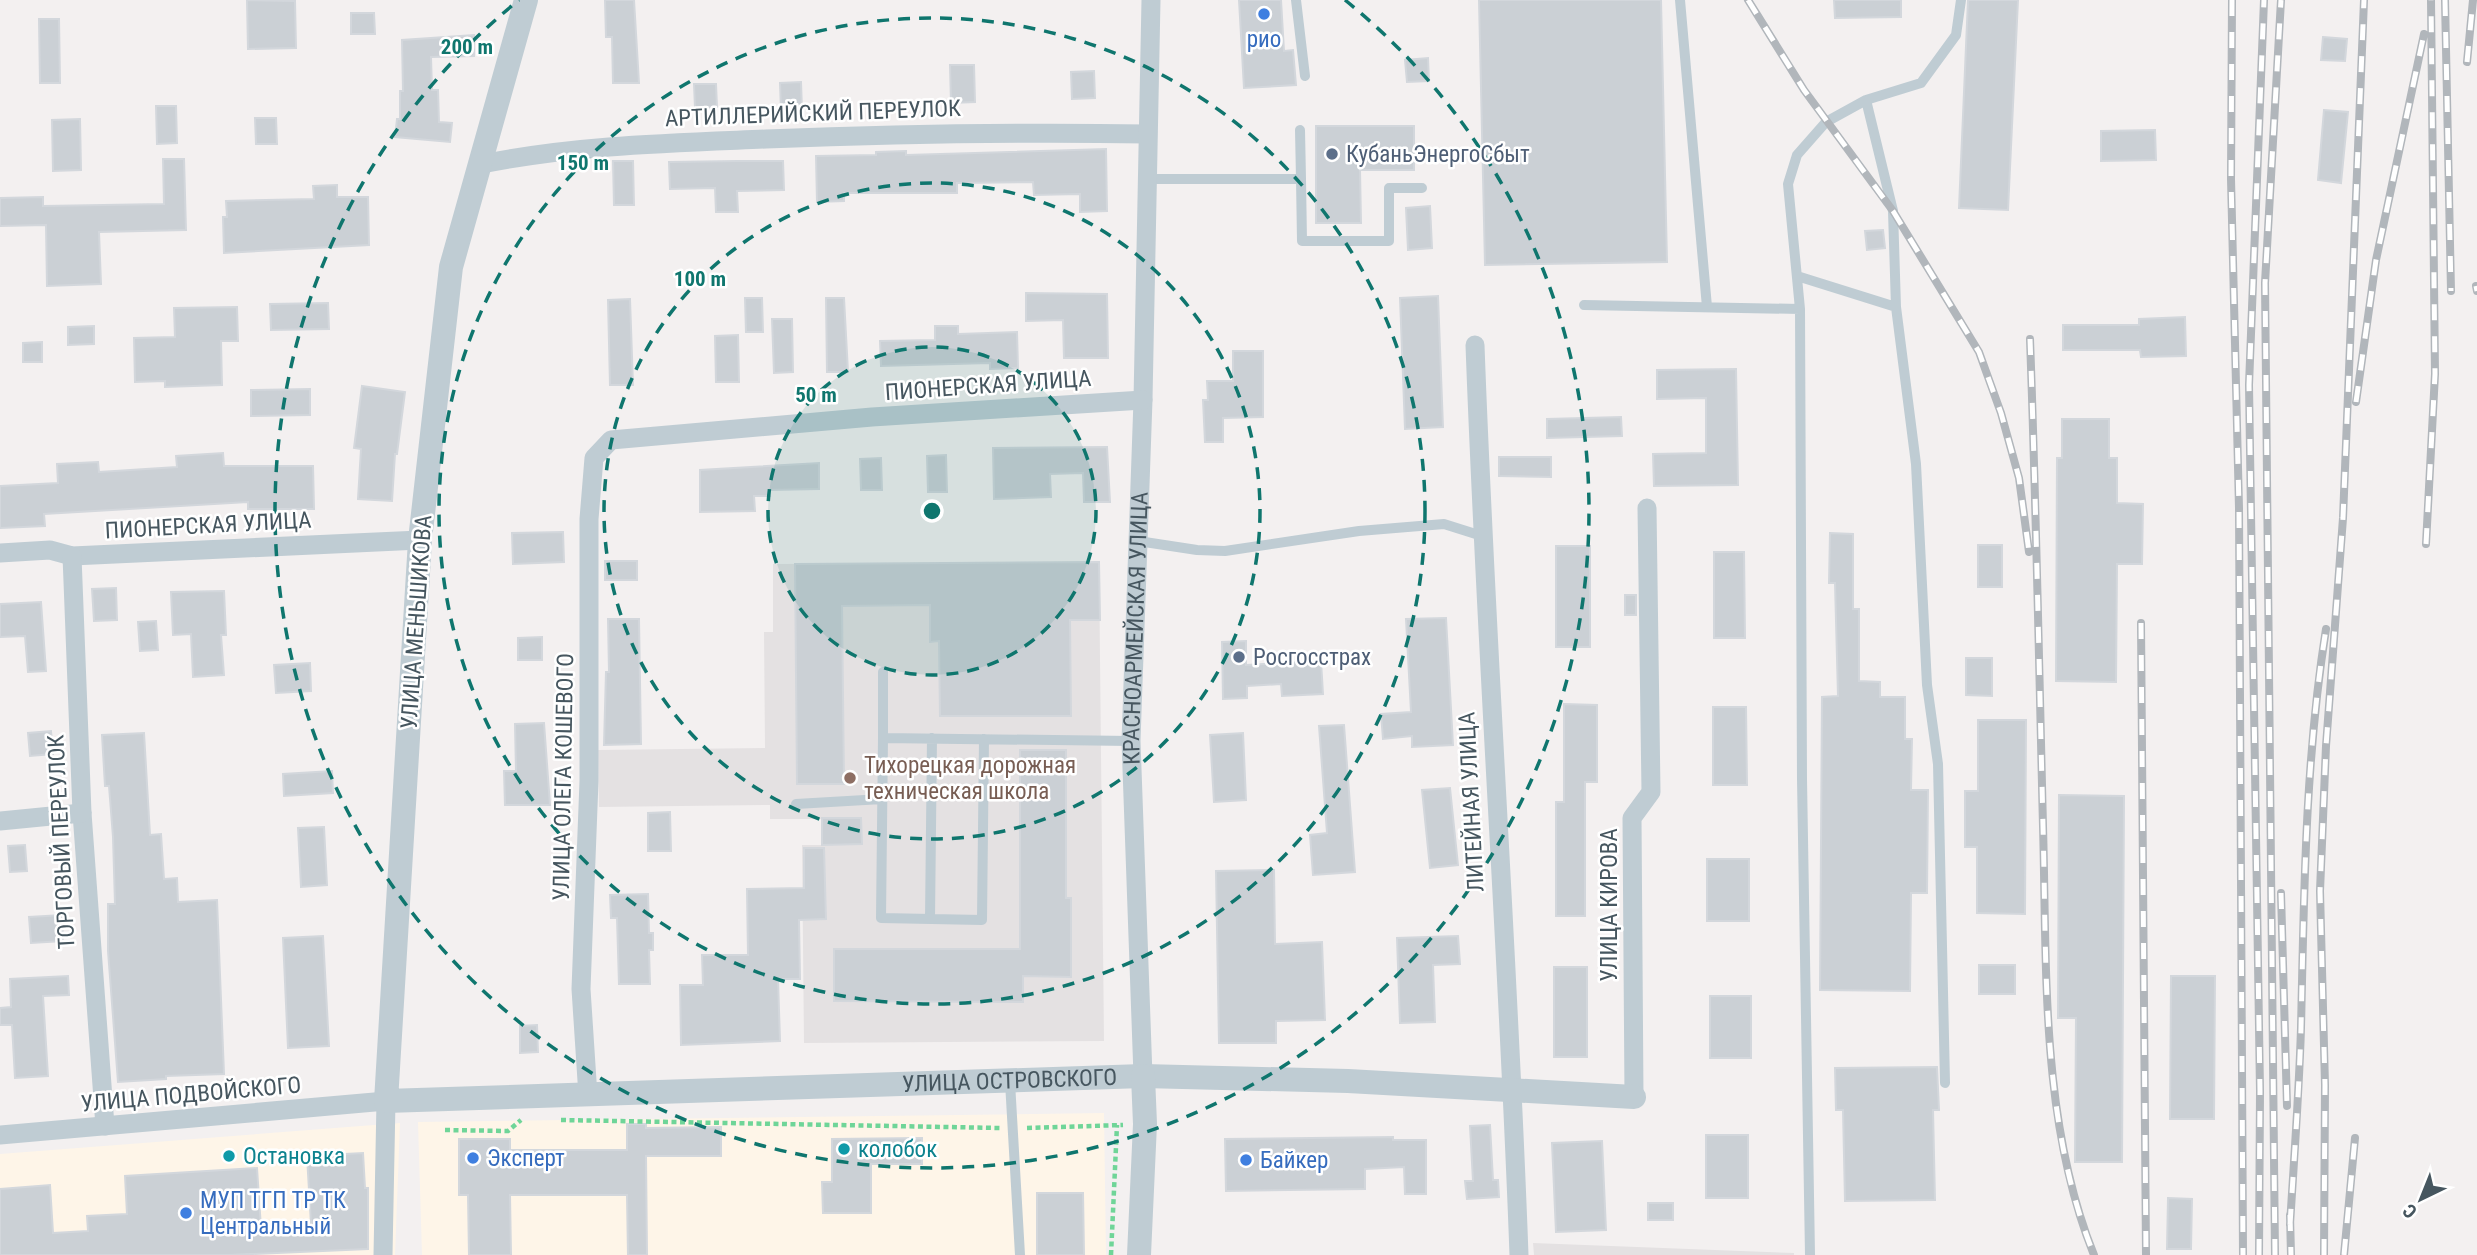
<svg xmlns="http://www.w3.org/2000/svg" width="2477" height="1255" viewBox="0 0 2477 1255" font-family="'Roboto Condensed',sans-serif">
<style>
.commercial{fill:#fef5e8}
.education{fill:#e4e1e2}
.building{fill:#cbd0d5;stroke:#d3d7dc;stroke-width:2}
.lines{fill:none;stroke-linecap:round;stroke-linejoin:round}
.path{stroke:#6fd598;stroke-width:4.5;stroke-dasharray:5 3.5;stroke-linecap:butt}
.service{stroke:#bfccd3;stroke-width:10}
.minor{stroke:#bfccd3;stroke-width:19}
.tertiary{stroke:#bfccd3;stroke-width:24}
.rail-casing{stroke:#b1b6bb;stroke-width:8}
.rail{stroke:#fff;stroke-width:5;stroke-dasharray:16;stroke-linecap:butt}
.ring{fill:none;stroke:#0f766e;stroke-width:3.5;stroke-dasharray:12 9}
.shop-dot{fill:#3f7fe0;stroke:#fff;stroke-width:2.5}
.service-dot{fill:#5c6f8a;stroke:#fff;stroke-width:2.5}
.education-dot{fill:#8d6e63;stroke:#fff;stroke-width:2.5}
.culture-dot{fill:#0f9aa8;stroke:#fff;stroke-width:2.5}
.labels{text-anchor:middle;stroke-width:5;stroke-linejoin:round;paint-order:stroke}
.shop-label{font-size:23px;fill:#366cbe;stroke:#fff;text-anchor:start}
.street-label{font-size:23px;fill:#46565f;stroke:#fff}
.service-label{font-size:23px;fill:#4e5e75;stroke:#fff;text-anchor:start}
.education-label{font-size:23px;fill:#785e54;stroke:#fff;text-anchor:start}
.culture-label{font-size:23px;fill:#0d838f;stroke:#fff;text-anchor:start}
.centre{fill:#0f766e;stroke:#fff;stroke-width:3.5}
.ring-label{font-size:21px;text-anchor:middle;font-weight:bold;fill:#0f766e;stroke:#fff;stroke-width:5;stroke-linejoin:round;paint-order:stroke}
</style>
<rect width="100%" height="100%" fill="#f3f0f0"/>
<path class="commercial" d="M1104,1113L1106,1255H422L418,1122Z
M400,1123L395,1255H0V1154Z"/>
<path class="education" d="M1099,562L1104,1041L804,1043L802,845H822V819H770V805L599,807L598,750L765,748L764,632H773V564Z
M1533,1243L1794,1253V1255H1534Z"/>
<path class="building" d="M247,0L295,1L296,48L248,49Z
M605,0H634L639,83H613L612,37H606Z
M1239,0H1281L1284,51L1293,50L1296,85L1244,88Z
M1479,0H1661L1667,262L1485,265Z
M1834,0H1901V17L1835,18Z
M1968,0H2018L2008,210L1959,208Z
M351,13H374L375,34H351Z
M39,19H59L60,83H40Z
M474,35V56L431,57L432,90H438L439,122L452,123L450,142L395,137L397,119H400V91H403L402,40Z
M2323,37L2347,39L2345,61L2321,60Z
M1428,58L1429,81L1407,82L1405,60Z
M950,65H974L975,102L951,103Z
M1094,71L1095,98L1072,99L1071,72Z
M801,82L802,110L781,111L780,83Z
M694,84H716L717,107L695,108Z
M156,106H176L177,143L157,144Z
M2324,110L2348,112L2341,183L2318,180Z
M255,118H276L277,144H256Z
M80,119L81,170L53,171L52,120Z
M1316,126H1414V170H1360L1361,223H1316Z
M2155,130L2156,160L2101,161V131Z
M1106,149L1107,211L1080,212V194L1034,195L1033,182L957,183V193H844V201L817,202L816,156L876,155V152L906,151V155Z
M163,159H184L186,230L99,232L101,284L47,286L46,225L0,226V198L43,197V206L164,204Z
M613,161H633L634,205H614Z
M737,161H783L784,190L737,191L738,212H716L715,188L670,189L669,162Z
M337,185V197H368L369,245L224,253L223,217H227L226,201L314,199L313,186Z
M1430,206L1432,248L1408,250L1406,208Z
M1883,230L1885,248L1867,250L1865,231Z
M1026,293L1107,294L1108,358H1064L1063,320L1026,321Z
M1438,296L1443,427L1405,429L1400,298Z
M745,298H762L763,332H746Z
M826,298H844L848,372H827Z
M630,299L633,385H610L608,300Z
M328,303L329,329L271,330L270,304Z
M237,307L238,341H221L222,385L165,387V381L135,382L134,338L175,337L174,308Z
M2185,317L2186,356L2141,357L2140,350H2063V325H2139V319Z
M772,319H792L793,372L774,373Z
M94,326V344L68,345V327Z
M935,326H958V334L1017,332L1018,368L990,369V363L881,366L880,341L935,340Z
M738,335L739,382H716L715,336Z
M42,342V362H23V343Z
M1233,351H1263V417L1223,418V442H1205L1203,400H1208L1207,381H1233Z
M1736,369L1738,485L1654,486L1653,454L1706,453V398L1657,399V370Z
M362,386L405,392L397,454H395L392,501L358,499L361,449L354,448Z
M310,389V415L251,416V390Z
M1621,417L1622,436L1547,438V419Z
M2062,419H2109V458H2117V503L2143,504L2142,564H2117L2116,682L2056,681L2057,458H2062Z
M1107,447L1110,502H1084L1083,473L1050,474L1051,497L994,499L993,448Z
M223,453L224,466H313L314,509H248V502L44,514L45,526L0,528V486L58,483L57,464L98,462L99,472L177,467L176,456Z
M946,455L947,492H928L927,456Z
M1499,457H1551V477L1499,476Z
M881,458L882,490H861L860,459Z
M819,463V489L769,490L770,496H754L755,511L700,512V470Z
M563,532L564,562L513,564L512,533Z
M1830,533L1853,534V609H1859V681L1880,682V697H1905V739H1912L1911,790H1928L1927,893H1911L1910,991L1820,990L1822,697L1838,696L1835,583H1829Z
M1978,545H2002V587H1978Z
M1556,546H1590V647H1556Z
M1714,552H1744L1745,638H1714Z
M605,561H637V580H605Z
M1099,562L1100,620H1070L1071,716H940L939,641L930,642V605L842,606L844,784H797L795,564Z
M116,588L117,620L94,621L92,589Z
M224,591L226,635H221L224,675L193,677L191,634L173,635L171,592Z
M1625,595H1636V615H1625Z
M41,602L46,671L28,672L25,636L0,637V604Z
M1446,618L1453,745L1412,747V736L1383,739L1381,714L1411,712L1406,619Z
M608,619H639L641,744L604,745L606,672H609Z
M156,621L158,650L140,651L138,622Z
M542,637V660H518V638Z
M1246,641V665L1321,661L1323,694L1282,696L1281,684L1247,686V698L1223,699L1222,642Z
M1966,658H1992V696L1966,695Z
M310,663L311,691L276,693L274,665Z
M1564,704L1597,705V782H1585V916H1556V802H1564Z
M1713,707H1746L1747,785H1713Z
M1978,720H2026L2025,914L1977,913V847H1965V791H1978Z
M544,723L550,805H505L504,771H516L515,724Z
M1344,725L1355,872L1313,875L1310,835L1327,833L1319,726Z
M51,731L53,754L30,756L28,733Z
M144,733L150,835L161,834L164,879L177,878L178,902L217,900L224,1074L166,1076V1079L118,1082L108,951V904H115L113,837L109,786H105L102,735Z
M1243,733L1246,800L1214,802L1210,735Z
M1020,750H1066V898H1071V977L1023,976V1002L834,1001V949H1020Z
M332,771L333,793L284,796L283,774Z
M1450,788L1458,865L1430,868L1422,790Z
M2059,795L2124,796L2122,1162H2075L2076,1018H2058Z
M670,812L671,851H648V813Z
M822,818H861L862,844L822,845Z
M324,827L327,885L301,887L298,828Z
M25,845L27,871L10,872L8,846Z
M804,848H824L826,919L799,920L800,979H778L780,1041L681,1045L680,985H703L702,955H748L747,889L804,888Z
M1707,859H1749V921H1707Z
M1274,870L1275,944L1322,942L1325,1020L1276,1021V1043H1219L1216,871Z
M648,894L649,933H653V950H649L650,984H619L617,918H611L610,895Z
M62,915L63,941L31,943L29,917Z
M323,936L329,1046L288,1048L283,938Z
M1458,936L1460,964L1433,965L1435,1022L1400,1023L1397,938Z
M1979,965H2015V994H1979Z
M1554,967H1587V1057H1554Z
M68,976L69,995L43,996L48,1076L15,1078L12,1025H0V1008L11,1007L10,979Z
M2171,976H2215L2214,1119H2170Z
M1710,996H1751V1058H1710Z
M537,1025L538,1052L520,1053V1026Z
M1937,1067L1939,1110H1933L1935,1200L1845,1201L1843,1110H1836L1835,1068Z
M627,1124H646V1128L721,1127V1156H646L647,1255H628L627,1195H510L511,1255H469L468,1195H459V1139H510V1150H627Z
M1490,1125L1493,1180H1498L1499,1197L1467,1199L1465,1181H1473L1470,1126Z
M1706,1135H1748V1198H1706Z
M1393,1137V1140H1426V1194H1405L1404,1167L1365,1169V1189L1226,1191L1225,1139Z
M922,1138V1164H871V1213H823L822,1182H832V1139Z
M1602,1141L1606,1230L1556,1232L1552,1143Z
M363,1153L365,1188H368V1249L230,1255H0V1189L50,1185L53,1233L88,1231L87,1216L127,1214L125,1176L257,1168L261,1228L311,1224L307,1156Z
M1037,1193H1083L1084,1255H1037Z
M2168,1198L2192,1199L2191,1249H2167Z
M1648,1203H1673V1220H1648Z"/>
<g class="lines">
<path class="path" d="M561,1120L1001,1128
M1027,1128L1123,1125
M445,1130L508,1131L521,1120
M1111,1255L1117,1125"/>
<path class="service" d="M1296,0L1305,76
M1680,0L1707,307
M1866,100L1893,211L1896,307L1916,464L1927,685L1938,764L1945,1083
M1300,130L1301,179
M1147,179H1301L1302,241H1389V188H1422
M1797,276L1896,307
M1584,305L1800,309
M1138,541L1197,550L1225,551L1359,531L1444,524L1482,536
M883,672V738
M984,739L982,920L881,918L883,738L1131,741
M796,804L882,799
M930,919L932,738
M1010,1082L1020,1255
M1810,1255L1802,779L1800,309L1788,184L1797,155L1826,122L1866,100L1921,83L1956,35L1961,0"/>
<g class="minor">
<path d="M482,164C576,145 670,143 766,139C894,134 1020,132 1147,134"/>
<path d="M1475,345C1486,649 1508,951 1519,1255"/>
<path d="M0,553L50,550L72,556L420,540"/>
<path d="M72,556L82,813L105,1126"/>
<path d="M0,821L82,813"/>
<path id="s1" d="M1143,1076L1131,741L1143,400L1151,0"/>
<path d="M588,1096L581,989L589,781V519L594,458L611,440L872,417L1143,400"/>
<path d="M1634,1097L1632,818L1651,792L1647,508"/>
<path d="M0,1135L386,1101L383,1255"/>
</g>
<g class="tertiary">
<path id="s2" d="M526,0L451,267L420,540L386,1101L1143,1076L1348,1081L1634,1097"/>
<path d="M1139,1255L1145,1124L1143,1076"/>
</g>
<g class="rail-casing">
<path id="rail" d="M1748,0L1804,90L1893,211L1979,352L2001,413L2019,478L2029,552
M2232,0L2231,179L2239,508L2243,1255
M2445,0L2451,291
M2467,62L2473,0
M2476,286L2477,291
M2030,339C2036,501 2039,664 2043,826C2047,968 2040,1121 2094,1255
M2356,402L2376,260L2424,34
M2426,544L2435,374L2431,0
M2141,623L2146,1255
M2281,893L2287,1106
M2290,1215L2291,1255
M2290,1225C2294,1159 2299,1094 2301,1028C2304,894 2305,761 2326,629
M2259,1255L2260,1091L2249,385L2264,0
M2275,1255L2265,283L2281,0
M2324,1255L2325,1085L2320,891L2326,746L2343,518L2364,0
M2344,1255L2355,1138"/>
</g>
<use href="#rail" class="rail"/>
</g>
<circle cx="932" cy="511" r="164" fill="#0f766e" fill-opacity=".12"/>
<g class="ring">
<circle cx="932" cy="511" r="164"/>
<circle cx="932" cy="511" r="328"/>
<circle cx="932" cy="511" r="493"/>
<path d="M1345 0A657 657 0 1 1 519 0"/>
</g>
<g class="shop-dot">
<circle cx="1264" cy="14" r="7"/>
<circle cx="473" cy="1158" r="7"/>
<circle cx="1246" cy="1160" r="7"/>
<circle cx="186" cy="1213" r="7"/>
</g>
<g class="service-dot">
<circle cx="1332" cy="154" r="7"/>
<circle cx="1239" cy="657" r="7"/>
</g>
<circle class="education-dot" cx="850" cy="778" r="7"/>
<g class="culture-dot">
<circle cx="844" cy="1149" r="7"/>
<circle cx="229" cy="1156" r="7"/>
</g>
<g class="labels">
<g class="shop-label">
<text x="1264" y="47" text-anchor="middle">рио</text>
<text x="487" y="1166">Эксперт</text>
<text x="1260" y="1168">Байкер</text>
<text x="200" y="1208">МУП ТГП ТР ТК<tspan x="200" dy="26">Центральный</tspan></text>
</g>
<g class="street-label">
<text transform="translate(813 113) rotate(-2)" y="8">АРТИЛЛЕРИЙСКИЙ ПЕРЕУЛОК</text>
<text transform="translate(988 385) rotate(-4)" y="8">ПИОНЕРСКАЯ УЛИЦА</text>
<text transform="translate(208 525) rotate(-3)" y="8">ПИОНЕРСКАЯ УЛИЦА</text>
<text transform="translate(416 622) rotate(-86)" y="8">УЛИЦА МЕНЬШИКОВА</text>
<text dy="8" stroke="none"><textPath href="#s1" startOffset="448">КРАСНОАРМЕЙСКАЯ УЛИЦА</textPath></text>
<text transform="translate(563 777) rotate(-89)" y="8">УЛИЦА ОЛЕГА КОШЕВОГО</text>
<text transform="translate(1471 802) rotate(-93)" y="8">ЛИТЕЙНАЯ УЛИЦА</text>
<text transform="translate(61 842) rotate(-93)" y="8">ТОРГОВЫЙ ПЕРЕУЛОК</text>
<text transform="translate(1609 905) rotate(-90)" y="8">УЛИЦА КИРОВА</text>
<text dy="8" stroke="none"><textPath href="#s2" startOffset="1738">УЛИЦА ОСТРОВСКОГО</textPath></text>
<text transform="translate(191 1094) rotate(-5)" y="8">УЛИЦА ПОДВОЙСКОГО</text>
</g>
<g class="service-label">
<text x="1346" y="162">КубаньЭнергоСбыт</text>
<text x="1253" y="665">Росгосстрах</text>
</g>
<g class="education-label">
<text x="864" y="773">Тихорецкая дорожная<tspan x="864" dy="26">техническая школа</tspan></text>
</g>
<g class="culture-label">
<text x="858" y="1157">колобок</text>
<text x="243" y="1164">Остановка</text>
</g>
</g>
<circle cx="932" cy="511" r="10" class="centre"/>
<g class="ring-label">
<text x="467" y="54">200 m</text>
<text x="583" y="170">150 m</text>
<text x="700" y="286">100 m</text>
<text x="816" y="402">50 m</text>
</g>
<g transform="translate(2421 1199) rotate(223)" stroke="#ffffff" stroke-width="5" paint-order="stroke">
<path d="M0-5L12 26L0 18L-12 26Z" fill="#46565f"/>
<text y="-10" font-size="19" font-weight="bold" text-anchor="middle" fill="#46565f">С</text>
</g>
</svg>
